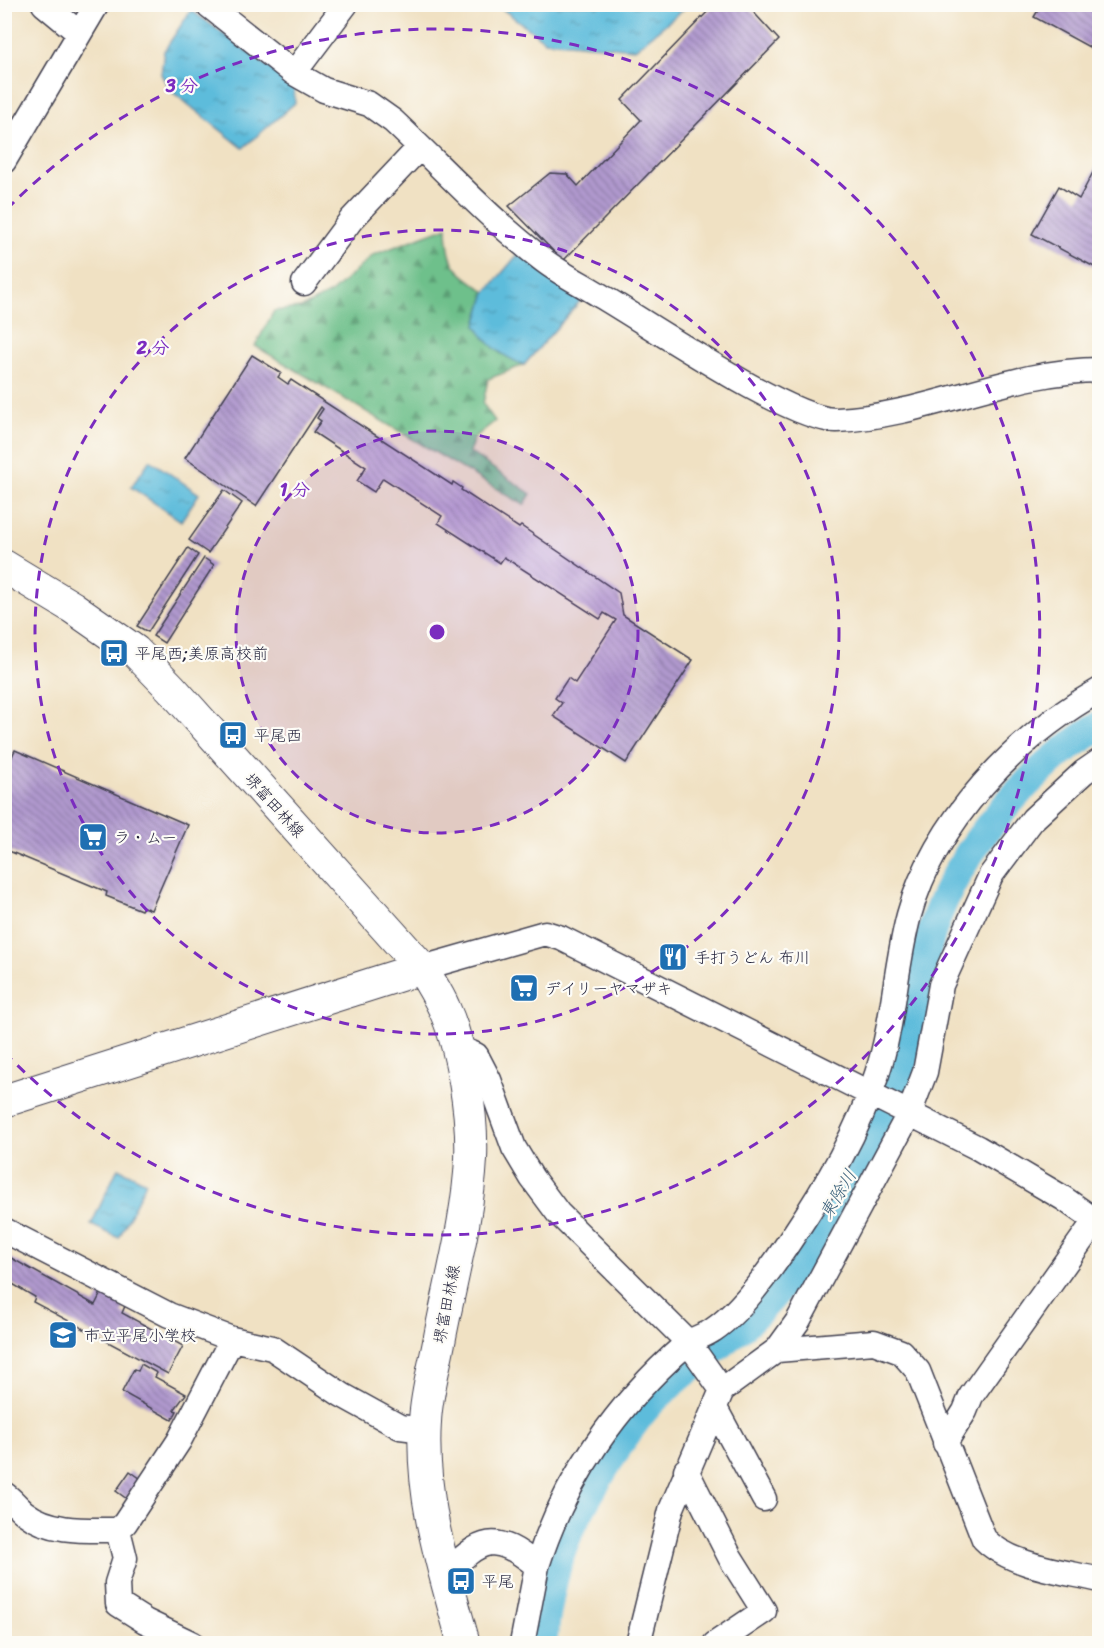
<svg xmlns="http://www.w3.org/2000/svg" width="1104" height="1648" viewBox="0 0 1104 1648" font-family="Sriracha,'Klee One',sans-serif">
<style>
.forest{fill:url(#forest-firs);stroke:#487163;stroke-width:1.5}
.water{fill:url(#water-ripples);stroke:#406f8b;stroke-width:1.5}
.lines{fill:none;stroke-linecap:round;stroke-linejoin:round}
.river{stroke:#5dbcdb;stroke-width:30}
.building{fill:url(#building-back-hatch)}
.minor-casing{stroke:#413f4f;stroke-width:27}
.major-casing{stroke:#413f4f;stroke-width:34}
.minor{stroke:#fff;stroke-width:24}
.major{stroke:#fff;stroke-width:32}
.ring{fill:none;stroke:#7b2cbf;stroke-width:3;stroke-dasharray:10 8}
.labels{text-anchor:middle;stroke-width:4.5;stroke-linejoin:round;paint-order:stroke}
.poi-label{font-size:16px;fill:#22223b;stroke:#fdfcf7;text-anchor:start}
.street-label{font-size:16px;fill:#22223b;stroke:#fdfcf7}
.water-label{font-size:18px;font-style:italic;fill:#3a607b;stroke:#fdfcf7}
.centre{fill:#7b2cbf;stroke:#fdfcf7;stroke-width:3}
.ring-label{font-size:18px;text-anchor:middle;font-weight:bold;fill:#7b2cbf;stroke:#fdfcf7;stroke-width:4.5;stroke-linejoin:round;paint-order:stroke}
</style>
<defs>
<pattern id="forest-firs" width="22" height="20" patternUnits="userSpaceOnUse" patternTransform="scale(1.5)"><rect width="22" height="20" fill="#6ec08b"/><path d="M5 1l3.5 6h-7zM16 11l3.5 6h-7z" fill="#5a9c73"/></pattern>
<pattern id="water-ripples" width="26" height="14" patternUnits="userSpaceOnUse" patternTransform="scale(1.5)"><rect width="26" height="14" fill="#5dbcdb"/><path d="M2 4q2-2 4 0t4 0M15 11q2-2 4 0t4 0" fill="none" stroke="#4c98b3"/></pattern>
<pattern id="building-back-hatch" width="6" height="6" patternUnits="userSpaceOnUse" patternTransform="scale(1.5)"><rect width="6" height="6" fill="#b099ce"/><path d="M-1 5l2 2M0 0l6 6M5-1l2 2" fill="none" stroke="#8f7ca8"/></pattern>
</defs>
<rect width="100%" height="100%" fill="#fdfcf7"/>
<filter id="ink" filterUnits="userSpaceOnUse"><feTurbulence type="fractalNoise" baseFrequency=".0167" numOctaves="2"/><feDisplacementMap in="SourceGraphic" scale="12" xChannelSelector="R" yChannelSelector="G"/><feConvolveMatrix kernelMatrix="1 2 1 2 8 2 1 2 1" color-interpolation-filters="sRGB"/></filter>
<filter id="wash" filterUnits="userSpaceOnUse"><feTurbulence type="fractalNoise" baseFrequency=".008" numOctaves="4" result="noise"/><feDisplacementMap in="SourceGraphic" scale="24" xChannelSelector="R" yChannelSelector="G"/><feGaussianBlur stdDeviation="1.35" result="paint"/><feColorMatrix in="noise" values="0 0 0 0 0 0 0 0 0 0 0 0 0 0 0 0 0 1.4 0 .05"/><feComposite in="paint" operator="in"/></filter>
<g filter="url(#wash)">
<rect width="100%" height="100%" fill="#f0e1c3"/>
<path class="forest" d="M447,227C448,268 455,269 486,292L476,325L500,353L524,365L488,379L483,404L495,421L474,438L469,452L531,494L524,505L255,346L274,311L301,308L331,293L373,255Z"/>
<path class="water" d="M497,5H689L635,49L545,41Z
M191,10L294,86L295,103L243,148L170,90L161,74L164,51Z
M519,253L581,300L524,365C502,356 488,346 476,325L486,292Z
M150,460L199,494L181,521L131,487Z
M118,1168L146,1182L119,1238L91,1225Z"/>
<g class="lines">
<path class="river" d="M542,1644C546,1612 551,1582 561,1551C573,1516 627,1426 653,1400C697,1357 751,1328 788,1277C810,1246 830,1211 849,1178C867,1148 886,1118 897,1085C913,1041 916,993 927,949C947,861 1024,772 1100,726"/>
</g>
<g id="blocks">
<path class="building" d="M715,4H746L779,40L563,261L509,206L550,173L567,174L578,186L641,120L622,100Z
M1042,4H1100V53L1034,17Z
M1100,159V270L1032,234L1059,186L1079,199Z
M252,355L281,373L278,377L288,384L291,380L452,485L453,482L462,488L461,490L519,528L521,526L619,593L623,615L693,660L626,763L553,716L562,703L555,698L568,678L575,683L616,620L604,613L600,619L504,557L500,563L438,523L442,516L383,478L374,492L357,481L366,467L313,432L321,421L317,418L323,409L321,407L256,506L185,458Z
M224,490L242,503L208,553L189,540Z
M188,548L198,555L148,632L137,626Z
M204,558L214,565L164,643L153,636Z
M15,750L188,825L151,910L143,907L141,910L106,896L107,892L4,849V774Z
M4,1254L95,1305L101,1293L125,1306L122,1313L183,1346L168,1374L33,1302L35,1297L4,1279Z
M141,1364L157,1373L155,1377L186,1394L174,1410L177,1411L172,1420L122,1392L134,1369L138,1371Z
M130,1471L141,1479L127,1499L116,1491Z"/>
</g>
</g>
<g filter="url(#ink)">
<use href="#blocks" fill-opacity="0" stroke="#413f4f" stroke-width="1.5"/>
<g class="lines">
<g class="minor-casing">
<path id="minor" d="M44,4L79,33
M207,4L294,73L324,90L369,104L393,121C442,167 489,219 543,260C561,274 582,284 601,296C646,322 792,422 837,420C926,416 1010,370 1100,370
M294,73L346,4
M4,161L97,4
M304,283L351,220L420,147
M422,968L545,933L561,938L978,1148L1063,1198L1100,1224
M459,1048L476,1055L489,1080L514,1148L532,1178L558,1213L688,1342L722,1390
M4,1230L169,1315L232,1339L272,1348L342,1395L400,1427L424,1430
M777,1350L874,1342L901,1352L918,1371L984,1539C1012,1567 1063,1571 1100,1580
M716,1410L764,1499
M945,1443L965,1411L971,1396L1095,1221
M686,1470L730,1557L764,1611L715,1644
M4,1494C13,1500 18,1508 25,1513C51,1533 88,1530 118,1530L125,1523L179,1441L232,1339
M118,1530L125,1558L117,1583L118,1604L145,1621L193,1644
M445,1575C481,1538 495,1531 537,1566C564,1480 617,1404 685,1345C693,1338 705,1336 713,1330C743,1310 774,1265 793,1236C827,1185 858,1132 877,1074C894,1022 895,967 909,915C935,821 1016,737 1100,690
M522,1644L537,1566
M638,1644L671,1510L722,1390L777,1350L798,1321L909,1114L925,1072L941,985L991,875L1033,819L1084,772L1100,761"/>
</g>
<g class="major-casing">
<path id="major" d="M4,566L72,607L135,651L171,688L422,968C429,981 438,994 444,1008C462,1047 473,1115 471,1159C468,1218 451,1279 440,1337C435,1365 426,1394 425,1422C420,1499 444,1570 464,1644
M4,1101L422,968"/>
</g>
<use href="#minor" class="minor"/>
<use href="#major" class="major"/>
</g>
</g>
<circle cx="437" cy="632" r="201" fill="#7b2cbf" fill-opacity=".12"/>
<g class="ring">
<circle cx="437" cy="632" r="201"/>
<circle cx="437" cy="632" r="402"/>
<path d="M7 209A603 603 0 1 1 7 1055"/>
</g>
<defs>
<g id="bus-square" transform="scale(1.5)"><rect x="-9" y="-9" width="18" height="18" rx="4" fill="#1f6fb2" stroke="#fdfcf7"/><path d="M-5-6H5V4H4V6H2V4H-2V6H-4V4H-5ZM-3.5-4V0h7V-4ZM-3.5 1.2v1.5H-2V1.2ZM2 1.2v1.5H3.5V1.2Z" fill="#fff"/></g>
<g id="supermarket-square" transform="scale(1.5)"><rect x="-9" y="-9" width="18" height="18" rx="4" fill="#1f6fb2" stroke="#fdfcf7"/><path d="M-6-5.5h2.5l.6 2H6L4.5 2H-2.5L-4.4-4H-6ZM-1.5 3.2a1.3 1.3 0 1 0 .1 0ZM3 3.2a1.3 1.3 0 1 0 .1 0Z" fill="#fff"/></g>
<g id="restaurant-square" transform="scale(1.5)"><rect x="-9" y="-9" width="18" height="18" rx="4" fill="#1f6fb2" stroke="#fdfcf7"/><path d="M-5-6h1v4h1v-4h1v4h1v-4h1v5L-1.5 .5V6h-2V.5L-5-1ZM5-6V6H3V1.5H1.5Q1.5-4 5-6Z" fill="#fff"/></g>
<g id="school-square" transform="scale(1.5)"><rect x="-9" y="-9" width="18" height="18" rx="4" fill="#1f6fb2" stroke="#fdfcf7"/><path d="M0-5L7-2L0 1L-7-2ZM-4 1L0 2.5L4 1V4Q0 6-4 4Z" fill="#fff"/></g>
</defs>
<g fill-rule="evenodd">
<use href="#bus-square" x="114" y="653"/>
<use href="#bus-square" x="233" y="735"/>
<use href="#supermarket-square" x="93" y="837"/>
<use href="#restaurant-square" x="673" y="957"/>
<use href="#supermarket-square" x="524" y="988"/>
<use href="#school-square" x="63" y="1335"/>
<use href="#bus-square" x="461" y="1581"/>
</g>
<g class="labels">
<g class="poi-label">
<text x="135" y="659">平尾西;美原高校前</text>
<text x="254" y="741">平尾西</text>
<text x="114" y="843">ラ・ムー</text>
<text x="694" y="963">手打うどん 布川</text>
<text x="545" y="994">デイリーヤマザキ</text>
<text x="84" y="1341">市立平尾小学校</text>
<text x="482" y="1587">平尾</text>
</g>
<g class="street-label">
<text transform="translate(275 805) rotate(48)" y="6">堺富田林線</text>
<text transform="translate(446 1304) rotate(-79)" y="6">堺富田林線</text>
</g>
<g class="water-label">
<text transform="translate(838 1194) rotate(-59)" y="6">東除川</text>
</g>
</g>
<circle cx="437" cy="632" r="9" class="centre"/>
<g class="ring-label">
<text x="182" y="92">3 分</text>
<text x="153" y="354">2 分</text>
<text x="295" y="496">1 分</text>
</g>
<rect width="1104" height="1648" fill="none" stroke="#fdfcf7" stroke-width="24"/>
</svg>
